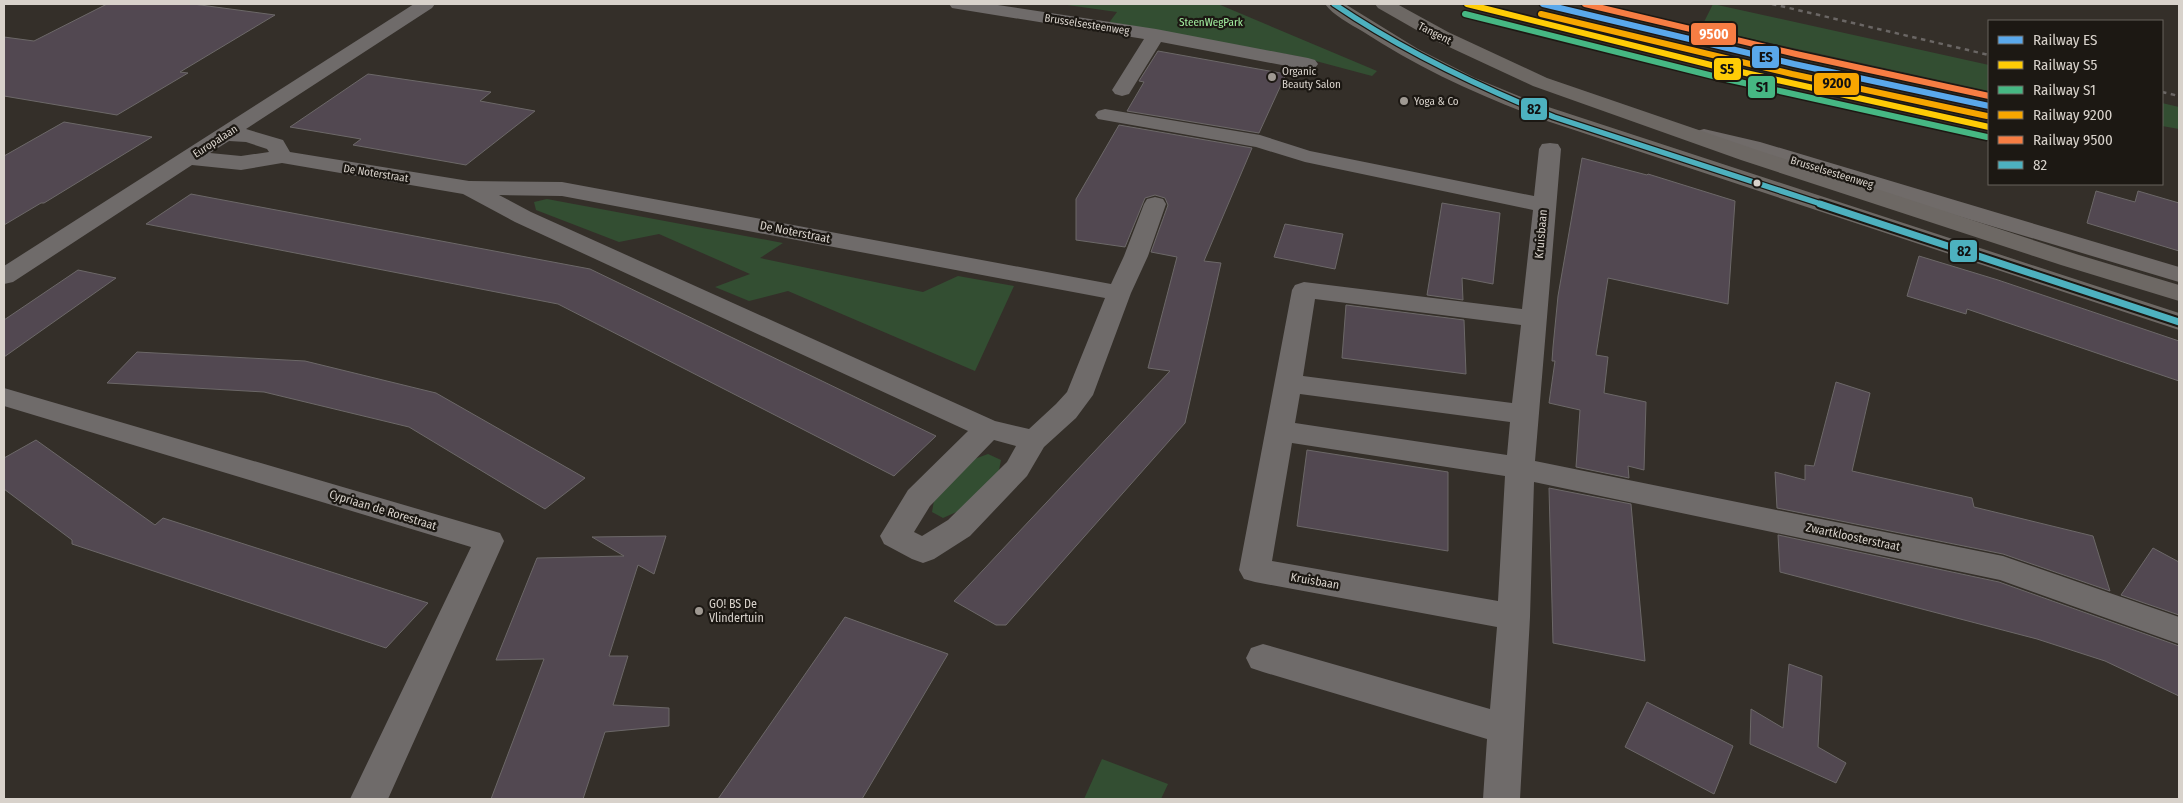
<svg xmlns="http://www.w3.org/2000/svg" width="2183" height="803" viewBox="0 0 2183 803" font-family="'Fira Sans Condensed',sans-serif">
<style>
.green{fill:#334e32}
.building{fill:#524851;stroke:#6c6868}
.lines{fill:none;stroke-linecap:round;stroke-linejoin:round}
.minor{fill:#6f6b6a;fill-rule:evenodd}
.major{fill:#706b69;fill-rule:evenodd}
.highway{fill:#6d6864;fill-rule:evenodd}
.rail{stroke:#6a6664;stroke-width:2.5;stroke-dasharray:4.5 4.5;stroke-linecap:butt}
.bus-1-far1-casing{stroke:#1c1813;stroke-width:8}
.bus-1-casing{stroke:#1c1813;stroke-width:11}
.bus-1-far1{stroke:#4db1bf;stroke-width:5.5}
.bus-1{stroke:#4db1bf;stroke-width:7}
.rail-1-casing{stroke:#1c1813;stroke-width:9}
.rail-2-casing{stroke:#1c1813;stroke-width:9}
.rail-3-casing{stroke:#1c1813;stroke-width:9}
.rail-4-casing{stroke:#1c1813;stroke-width:9}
.rail-5-casing{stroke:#1c1813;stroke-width:9}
.rail-1{stroke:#5aa8eb;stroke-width:6}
.rail-2{stroke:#ffcc06;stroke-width:6}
.rail-3{stroke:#46b783;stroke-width:6}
.rail-4{stroke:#f7a600;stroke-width:6}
.rail-5{stroke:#f77d43;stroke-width:6}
.poi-dot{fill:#9f9992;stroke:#1c1813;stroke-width:2}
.bus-dot{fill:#d8d2cb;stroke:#1c1813;stroke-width:2}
.labels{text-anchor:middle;stroke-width:4.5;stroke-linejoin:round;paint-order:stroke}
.far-park-label{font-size:11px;fill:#a3f0a1;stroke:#1c1813}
.far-street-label{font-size:11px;fill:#d8d2cb;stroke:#1c1813}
.far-poi-label{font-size:11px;fill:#d8d2cb;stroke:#1c1813;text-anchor:start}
.street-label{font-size:12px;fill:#d8d2cb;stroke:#1c1813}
.poi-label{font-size:12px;fill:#d8d2cb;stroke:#1c1813;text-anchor:start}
.line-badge{stroke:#1c1813;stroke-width:2}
.badge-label{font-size:14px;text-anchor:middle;font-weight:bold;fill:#fff}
.pale-badge-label{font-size:14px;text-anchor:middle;font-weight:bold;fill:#111}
</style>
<rect width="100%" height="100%" fill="#342f29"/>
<path class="green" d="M1060,4H1218L1377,71L1372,76L1297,56L1108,24L1117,12Z
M1713,4L1989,65V91L1701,28Z
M2162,103L2179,107V129L2162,126Z
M547,199L783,243L760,258L923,292L958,276L1014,286L975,371L788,291L749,301L715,287L750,274L659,234L619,242L536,210L534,202Z
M988,454L1001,460L998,475L963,509L943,518L932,512L935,495L969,461Z
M1102,759L1168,784L1161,799H1084Z"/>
<path class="building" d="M107,4H193L275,15L180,72L188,73L117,115L4,96V37L34,41Z
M1158,51L1286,74L1259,133L1127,111L1144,82L1139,81Z
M368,74L491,92L480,101L535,111L466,165L353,145L361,139L290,127Z
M64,122L152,137L44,203H41L4,225V156Z
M1119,125L1252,148L1204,261L1221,263L1185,423L1006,625H996L954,601L1170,371L1148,368L1177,257L1151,252L1168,205L1165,198L1155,195L1145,198L1125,247L1076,240V199Z
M1582,158L1647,175L1648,174L1735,201L1728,304L1608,278L1596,355L1608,357L1604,393L1646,402L1644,470L1628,466L1629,478L1576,467L1580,410L1549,403L1555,361H1552L1553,347L1558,296Z
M2096,191L2135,202L2138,191L2179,203V251L2087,223Z
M191,194L590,269L936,436L894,476L558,304L146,224Z
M1442,203L1500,213L1493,284L1462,278L1463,300L1427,295Z
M1285,224L1343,234L1335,269L1274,257Z
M1919,256L1998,280L2179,341V381L1967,309L1966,314L1907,296Z
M78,270L116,278L4,357V320Z
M1346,305L1464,320L1466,374L1342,358Z
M137,352L305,361L436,393L585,478L545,509L409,427L264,392L107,383Z
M1836,382L1870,393L1852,471L1972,498L1974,507L2093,536L2110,591L2003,554L1777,508L1775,472L1805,480V465L1814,466Z
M36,440L155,525L163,518L428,603L386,648L72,544V540L4,489V458Z
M1307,450L1448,472V551L1297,526Z
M1549,488L1631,504L1645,661L1553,643Z
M1778,535L1999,582L2179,646V696L2105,661L2037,639L1780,572Z
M666,536L654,574L638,565L609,656H628L613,705L669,708V726L605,732L583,799H491L544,659L496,660L537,558L624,556L592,537Z
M2153,548L2179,562V615L2121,595Z
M845,617L948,654L862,799H718Z
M1789,664L1822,676L1818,747L1846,763L1836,783L1750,744L1751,709L1783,728Z
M1647,702L1733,746L1714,794L1625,747Z"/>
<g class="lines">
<path class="minor" d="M414,4H435L432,8L246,129L283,140L290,152L469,181L562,182L1111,284L1124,256L1144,204L1147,199L1155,197L1163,199L1166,204L1148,256L1131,293L1093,395L1076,418L1044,447L1027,476L970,536L934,559L923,563L912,559L884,544L880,536L908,490L968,431L515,222L463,194L282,163L241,170L192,165L13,282L4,284V266ZM229,141L246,142L267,149L269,152L241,156L210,153ZM499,195L562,196L1105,298L1067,392L1056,404L1029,429L995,421L531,212ZM994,440L1016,446L1007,462L948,520L922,536L914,532L930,506Z
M949,4H991L1156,29L1308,58L1315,60L1318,64L1315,68L1308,70L1161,42L1129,94L1122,96L1115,94L1112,90L1144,39L958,9L952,8Z
M1105,109L1260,135L1310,151L1534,196L1539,149L1542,144L1550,143L1558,144L1561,149L1535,461L2003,556L2179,617V644L2000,580L1534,482L1530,617L1520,799H1483L1487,739L1263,672L1251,668L1246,658L1251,648L1263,644L1490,709L1497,627L1255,582L1244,579L1239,570L1292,290L1295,285L1304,282L1522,309L1533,210L1305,162L1256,147L1098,119L1095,115L1098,111ZM1315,299L1521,325L1512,403L1303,376ZM1300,394L1510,422L1507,455L1295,423ZM1292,443L1505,476L1498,601L1272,561Z
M4,388L500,533L504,541L388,799H350L471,547L4,406Z"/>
<path class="major" d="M1704,129L1760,142L2179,267V282L1744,152L1697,139L1693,135L1697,131Z"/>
<path class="highway" d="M1325,4H1345L1418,49L1475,78L1533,102L2179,313V330L1547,121C1482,97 1420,69 1362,31C1350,24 1333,15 1325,4Z
M1375,4H1397L1448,32L1547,78L1757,150L2079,255L2179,285V301L2061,265L1741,160L1533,86L1434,40L1378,8Z"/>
<path class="rail" d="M1772,4L1989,55
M2162,92L2179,96"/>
<g class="bus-1-far1-casing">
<path id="bus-1-far1" d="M1334,4C1403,51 1477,86 1554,117L1824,205"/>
</g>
<g class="bus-1-casing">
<path id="bus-1" d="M1820,204L2179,322"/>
</g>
<use href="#bus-1-far1" class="bus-1-far1"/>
<use href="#bus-1" class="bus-1"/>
<g class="rail-1-casing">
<path id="rail-1" d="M1543,4L1794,64L1989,106"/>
</g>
<g class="rail-2-casing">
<path id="rail-2" d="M1467,4L1719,67L1989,127"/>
</g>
<g class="rail-3-casing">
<path id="rail-3" d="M1465,14L1717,77L1987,137"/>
</g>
<g class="rail-4-casing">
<path id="rail-4" d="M1541,14L1792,74L1987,116"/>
</g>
<g class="rail-5-casing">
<path id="rail-5" d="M1585,4L1796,54L1989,96"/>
</g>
<use href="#rail-1" class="rail-1"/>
<use href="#rail-2" class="rail-2"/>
<use href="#rail-3" class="rail-3"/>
<use href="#rail-4" class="rail-4"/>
<use href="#rail-5" class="rail-5"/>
</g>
<g class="poi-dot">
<circle cx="1272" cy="77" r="5"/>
<circle cx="1404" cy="101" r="5"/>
<circle cx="699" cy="611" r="5"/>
</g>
<circle class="bus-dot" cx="1757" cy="183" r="4.5"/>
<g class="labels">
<g class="far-park-label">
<text x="1211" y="26">SteenWegPark</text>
</g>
<g class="far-street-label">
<text transform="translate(1087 24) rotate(9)" y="4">Brusselsesteenweg</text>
<text transform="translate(1435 33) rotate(27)" y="4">Tangent</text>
<text transform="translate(215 141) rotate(-33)" y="4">Europalaan</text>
<text transform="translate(1832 172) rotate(17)" y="4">Brusselsesteenweg</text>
<text transform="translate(376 173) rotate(9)" y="4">De Noterstraat</text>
</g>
<g class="far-poi-label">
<text x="1282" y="75">Organic<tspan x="1282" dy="13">Beauty Salon</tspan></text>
<text x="1414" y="105">Yoga &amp; Co</text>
</g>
<g class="street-label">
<text transform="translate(795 232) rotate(11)" y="4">De Noterstraat</text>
<text transform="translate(1541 234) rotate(-85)" y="4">Kruisbaan</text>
<text transform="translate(383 510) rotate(17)" y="4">Cypriaan de Rorestraat</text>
<text transform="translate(1853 537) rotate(12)" y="4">Zwartkloosterstraat</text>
<text transform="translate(1315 581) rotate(10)" y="4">Kruisbaan</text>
</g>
<g class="poi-label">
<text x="709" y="608">GO! BS De<tspan x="709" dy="14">Vlindertuin</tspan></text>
</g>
</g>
<g class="line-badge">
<rect x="1690" y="22" width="47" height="24" rx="5" fill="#f77d43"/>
<rect x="1751" y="45" width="29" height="24" rx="5" fill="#5aa8eb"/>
<rect x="1713" y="57" width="29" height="24" rx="5" fill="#ffcc06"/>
<rect x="1813" y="72" width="47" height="24" rx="5" fill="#f7a600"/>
<rect x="1747" y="75" width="29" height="24" rx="5" fill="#46b783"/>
<rect x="1520" y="97" width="28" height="24" rx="5" fill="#4db1bf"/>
<rect x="1949" y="239" width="29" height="24" rx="5" fill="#4db1bf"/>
</g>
<g class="badge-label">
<text x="1714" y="39">9500</text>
</g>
<g class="pale-badge-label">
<text x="1766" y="62">ES</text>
<text x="1727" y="74">S5</text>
<text x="1837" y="88">9200</text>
<text x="1762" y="92">S1</text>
<text x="1534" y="114">82</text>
<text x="1964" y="256">82</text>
</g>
<rect width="2183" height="803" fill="none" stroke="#d8d2cb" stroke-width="10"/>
<rect x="1988" y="20" width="175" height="165" fill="#1c1813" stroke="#67625d"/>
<rect x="1998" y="36" width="25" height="8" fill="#5aa8eb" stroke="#67625d"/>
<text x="2033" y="45" font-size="15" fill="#d8d2cb">Railway ES</text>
<rect x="1998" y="61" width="25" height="8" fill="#ffcc06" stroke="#67625d"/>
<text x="2033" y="70" font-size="15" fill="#d8d2cb">Railway S5</text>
<rect x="1998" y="86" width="25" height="8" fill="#46b783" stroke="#67625d"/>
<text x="2033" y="95" font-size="15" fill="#d8d2cb">Railway S1</text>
<rect x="1998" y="111" width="25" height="8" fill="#f7a600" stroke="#67625d"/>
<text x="2033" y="120" font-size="15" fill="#d8d2cb">Railway 9200</text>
<rect x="1998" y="136" width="25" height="8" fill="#f77d43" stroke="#67625d"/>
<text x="2033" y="145" font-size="15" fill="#d8d2cb">Railway 9500</text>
<rect x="1998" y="161" width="25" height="8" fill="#4db1bf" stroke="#67625d"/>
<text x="2033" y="170" font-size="15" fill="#d8d2cb">82</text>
</svg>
